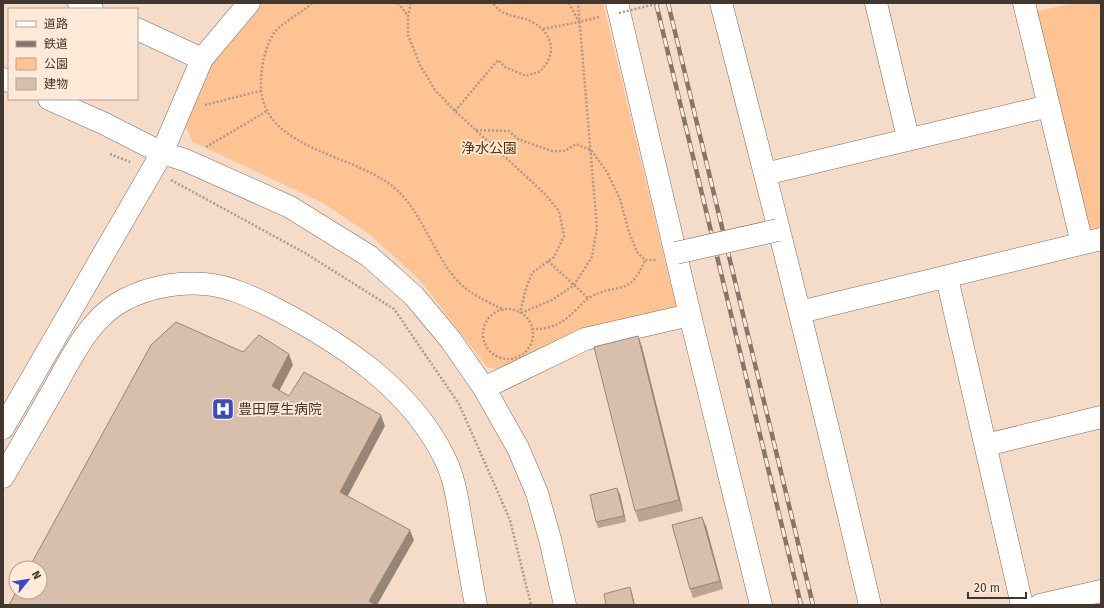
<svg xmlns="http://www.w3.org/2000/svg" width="1104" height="608" viewBox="0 0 1104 608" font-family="'Fira Sans','Noto Sans JP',sans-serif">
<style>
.green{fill:#fec393}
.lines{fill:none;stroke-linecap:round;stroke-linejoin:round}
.minor-casing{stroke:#826c5a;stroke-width:23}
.path{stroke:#ad9a8b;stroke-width:2.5;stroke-dasharray:2 2;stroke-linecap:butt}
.minor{stroke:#fff;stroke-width:22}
.rail-casing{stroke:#867669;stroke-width:4.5}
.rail{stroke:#ffeada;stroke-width:3;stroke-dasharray:9;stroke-linecap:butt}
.minor-bridge-casing{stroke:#826c5a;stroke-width:23;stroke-linecap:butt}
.path-bridge{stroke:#ad9a8b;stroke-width:2.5;stroke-dasharray:2 2;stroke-linecap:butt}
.minor-bridge{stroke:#fff;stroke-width:22}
.wall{fill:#baa493}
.shaded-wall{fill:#978678}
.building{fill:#d8bfab;stroke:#978678}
.labels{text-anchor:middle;stroke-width:3.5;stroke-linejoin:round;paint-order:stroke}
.park-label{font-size:14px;fill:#5e3200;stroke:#ffeada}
.poi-label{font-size:14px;fill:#41372f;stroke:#ffeada;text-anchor:start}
</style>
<rect width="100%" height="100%" fill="#f5dcc8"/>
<path class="green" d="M255,3H603L677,311L577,330L501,370L487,367L419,279L369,234L323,203L193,142L182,120L210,56Z
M1074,3H1101V227L1090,229L1080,221L1034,12Z"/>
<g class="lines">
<g class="minor-casing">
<path id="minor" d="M79,3L92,9
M617,3L690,315L761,605
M721,3C773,203 823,404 870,605
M876,3L908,138
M1024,3L1080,235V244
M137,29L202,59
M3,79L9,81
M49,99L103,123L162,153L185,160L290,207L369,256L414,296L450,339L484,388L518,448L537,493L550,539L565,605
M765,174L1049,106
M947,278L1022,605
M800,312L1101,239
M484,388L585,339L690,315
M3,428L162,153L202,59L249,3
M986,445L1101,417
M3,477C19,449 36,420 52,392C70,361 86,324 117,304C144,288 174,282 205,284C230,286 254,298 276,309C341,343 410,388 444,457C455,478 458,503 462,527C467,553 471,579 476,605
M1040,605L1101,591"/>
</g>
<path class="path" d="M312,3C302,13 282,22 274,33C265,47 262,64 261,79C256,153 361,152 400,193C423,217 433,251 454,277C467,293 486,301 504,310
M398,3L408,16
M411,3L408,16V35L420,65L435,90L455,111L544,193L559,211L564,236L554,257L532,273L526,288L520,313
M569,3L579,22L599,17
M543,29L579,22
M205,105L260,91
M455,111L498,60L505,67L526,76L541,71C543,67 548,63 549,58C556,41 543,26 528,20C515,15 502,17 493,3
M476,130L509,131L518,139L552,151H565L576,144L591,150L607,172L620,199L629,232L637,252L645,260H657
M206,147L267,111
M110,154L130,162
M171,180L305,253L394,309L459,404L510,520L531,605
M548,261L588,298
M483 334a25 25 0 1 1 50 0a25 25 0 1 1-50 0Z
M521,313L552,300L574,285L592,257L597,228L578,3
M532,329C552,330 564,322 578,308C581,305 585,300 589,298C617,281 629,299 645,260"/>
<use href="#minor" class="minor"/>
<g class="rail-casing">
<path id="rail" d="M656,3L801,605
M668,3L813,605"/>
</g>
<use href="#rail" class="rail"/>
<g class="minor-bridge-casing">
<path id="minor-bridge" d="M676,253L778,230"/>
</g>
<path class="path-bridge" d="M619,13L660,3"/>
<use href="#minor-bridge" class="minor-bridge"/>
</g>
<path class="wall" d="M638,336L642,347L683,511L639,522L635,511Z
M620,494L626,522L598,528L596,522Z
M706,526L723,589L693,598L690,589Z"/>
<path class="shaded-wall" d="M638,336L642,347L683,511L679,500Z
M289,354L293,365L276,397L272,386Z
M381,415L385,426L344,503L340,492Z
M617,488L620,494L626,522L624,516Z
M702,517L706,526L723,589L720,581Z
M410,530L414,540L377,605H371L369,601Z
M630,587L632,593L635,605H634Z"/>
<path class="building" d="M176,322L243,352L259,335L289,354L272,386L289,396L304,372L381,415L340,492L410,530L369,601L376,605H9L16,592H40V568H29L151,345Z
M638,336L679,500L635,511L594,347Z
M617,488L624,516L596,522L590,495Z
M702,517L720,581L690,589L672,525Z
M630,587L634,605H606L604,594Z"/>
<defs>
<g id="hospital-square" transform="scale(1.15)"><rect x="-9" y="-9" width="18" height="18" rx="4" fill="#394cbf" stroke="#ffeada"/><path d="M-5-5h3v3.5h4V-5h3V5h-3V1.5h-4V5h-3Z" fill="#fff"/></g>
</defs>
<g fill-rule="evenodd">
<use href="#hospital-square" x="223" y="409"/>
</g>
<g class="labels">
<g class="park-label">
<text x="489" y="153">浄水公園</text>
</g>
<g class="poi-label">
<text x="238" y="414">豊田厚生病院</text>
</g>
</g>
<rect width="1104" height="608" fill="none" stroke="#41372f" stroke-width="8"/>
<rect x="8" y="8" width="130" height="92" fill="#ffeada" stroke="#b3a296"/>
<rect x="16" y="21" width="20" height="6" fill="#ffffff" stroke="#b3a296"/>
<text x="44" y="28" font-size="12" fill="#41372f">道路</text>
<rect x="16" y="41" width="20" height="6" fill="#867669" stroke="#b3a296"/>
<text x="44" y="48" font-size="12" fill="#41372f">鉄道</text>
<rect x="16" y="58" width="20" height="12" fill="#fec393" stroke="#b3a296"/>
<text x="44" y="68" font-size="12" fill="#41372f">公園</text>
<rect x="16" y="78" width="20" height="12" fill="#d8bfab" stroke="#b3a296"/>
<text x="44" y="88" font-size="12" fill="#41372f">建物</text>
<g transform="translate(28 580) rotate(60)"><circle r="19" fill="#ffeada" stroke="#b3a296"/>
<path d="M0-3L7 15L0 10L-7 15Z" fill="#394cbf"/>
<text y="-6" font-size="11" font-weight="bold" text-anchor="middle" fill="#41372f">N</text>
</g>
<path d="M968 592v6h58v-6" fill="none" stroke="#41372f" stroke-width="2"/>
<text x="974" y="592" font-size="12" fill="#41372f" stroke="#ffeada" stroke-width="3" paint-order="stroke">20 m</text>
</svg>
